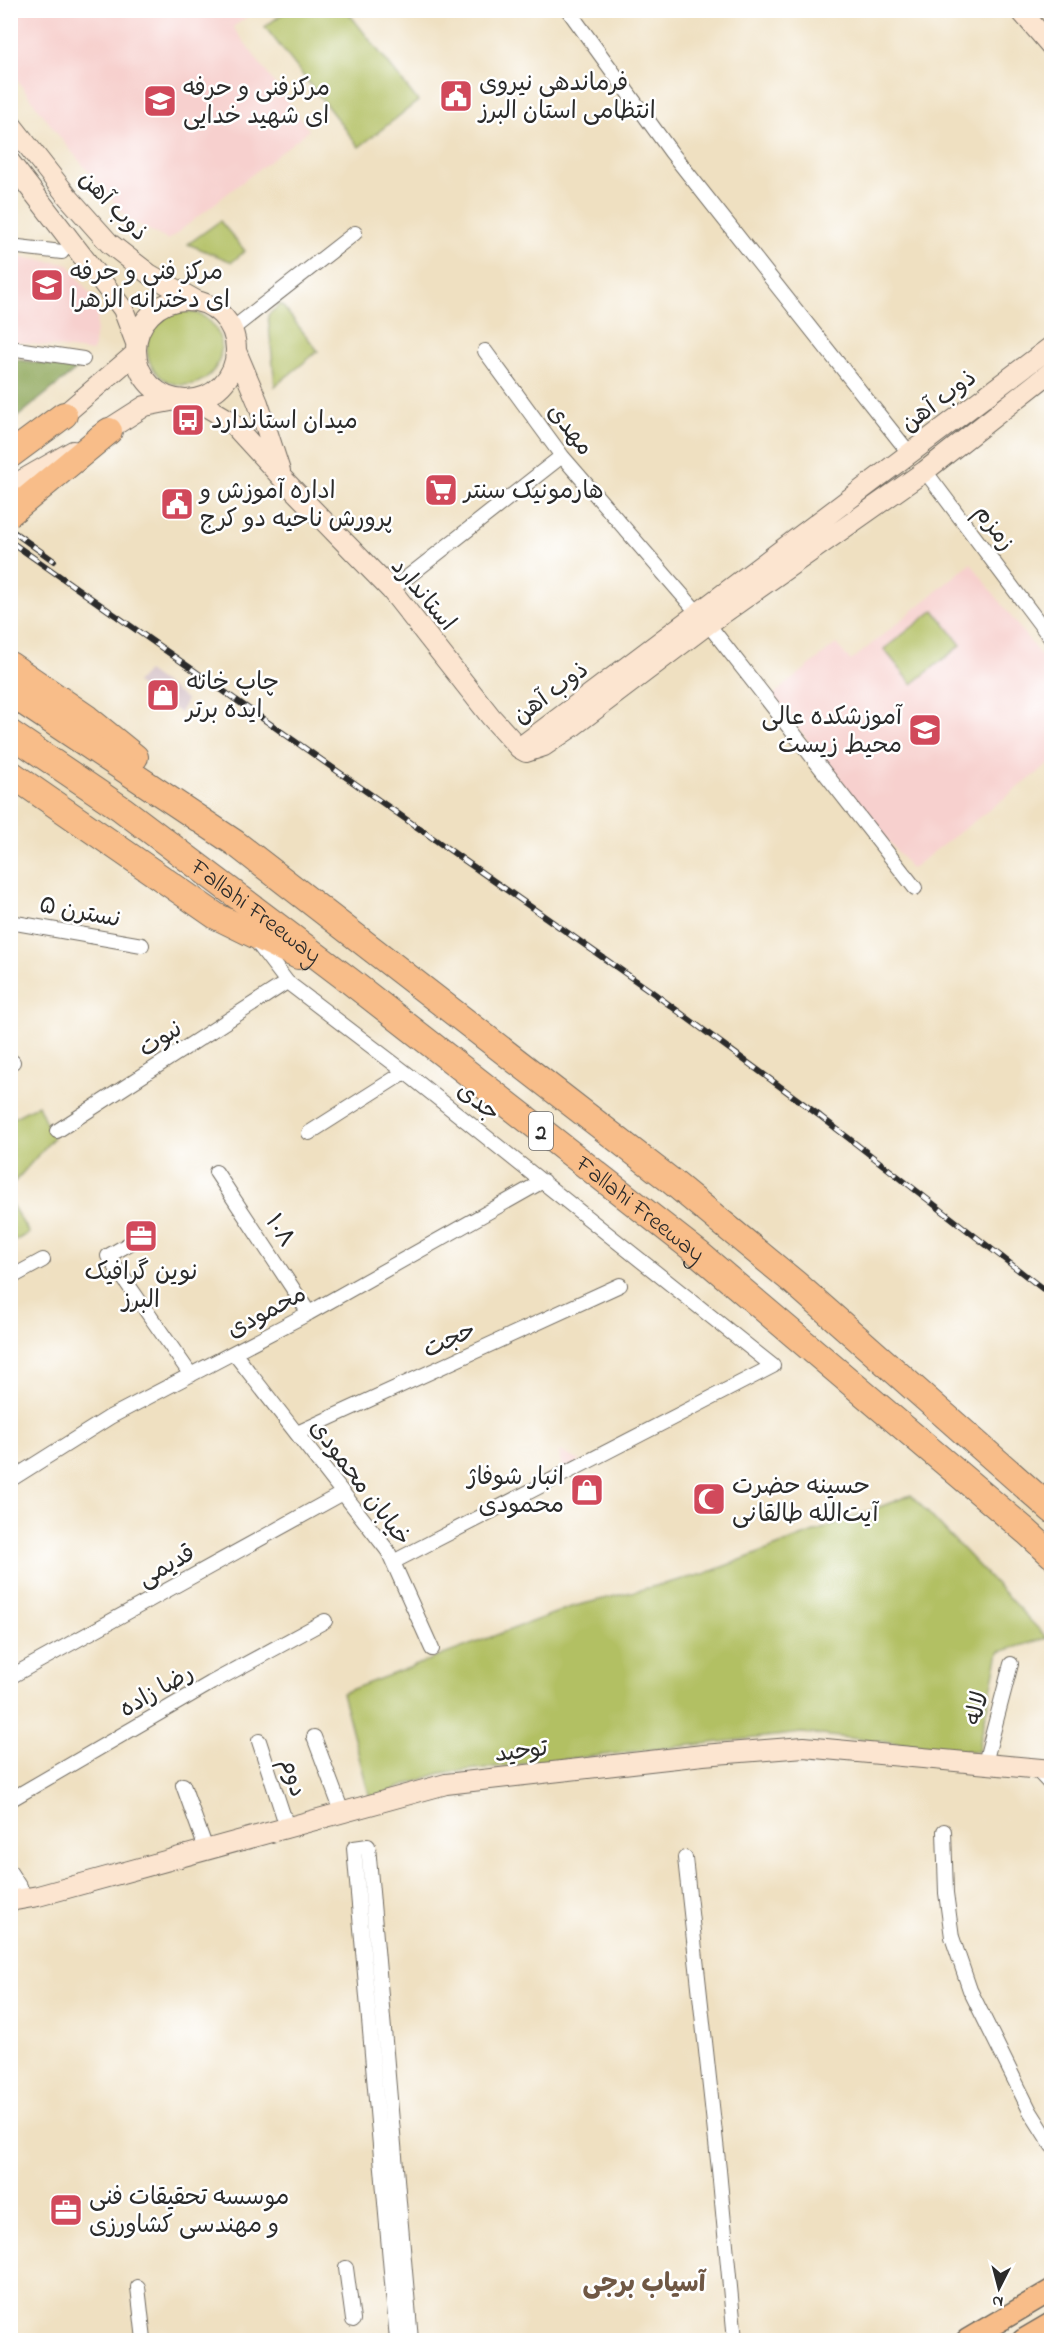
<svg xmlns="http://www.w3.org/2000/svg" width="1062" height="2351" viewBox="0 0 1062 2351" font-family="'Indie Flower','Playpen Sans Arabic',sans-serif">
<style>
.built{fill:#f7d0ce}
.industrial{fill:#d2bec4}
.green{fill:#b2c063;stroke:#6e7647;stroke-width:1.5}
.forest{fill:#8da659;stroke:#5c6842;stroke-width:1.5}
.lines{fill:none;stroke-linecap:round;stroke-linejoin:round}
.street-casing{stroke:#706a60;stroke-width:16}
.secondary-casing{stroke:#706a60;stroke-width:22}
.primary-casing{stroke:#706a60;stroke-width:24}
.highway-casing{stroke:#706a60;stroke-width:28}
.street{stroke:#fff;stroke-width:14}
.secondary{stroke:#fce5d0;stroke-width:20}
.primary{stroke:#f8bd89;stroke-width:21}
.highway{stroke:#f8bd89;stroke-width:26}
.tram{stroke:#2b2b2b;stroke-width:1.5}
.rail-casing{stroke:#2b2b2b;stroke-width:6}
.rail{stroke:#fff;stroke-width:4;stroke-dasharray:11;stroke-linecap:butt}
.labels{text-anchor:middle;stroke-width:5;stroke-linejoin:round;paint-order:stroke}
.shield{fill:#fff;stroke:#6b6b6b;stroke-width:1.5}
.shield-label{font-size:22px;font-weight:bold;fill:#2b2b2b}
.poi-label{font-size:24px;fill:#2b2b2b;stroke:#fff;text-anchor:start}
.street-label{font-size:24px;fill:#2b2b2b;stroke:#fff}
.neighbourhood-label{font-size:26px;font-weight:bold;fill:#705845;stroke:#fff}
</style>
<rect width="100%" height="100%" fill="#fff"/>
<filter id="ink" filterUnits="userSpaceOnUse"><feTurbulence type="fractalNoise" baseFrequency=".0167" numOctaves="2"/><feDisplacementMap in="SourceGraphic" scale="12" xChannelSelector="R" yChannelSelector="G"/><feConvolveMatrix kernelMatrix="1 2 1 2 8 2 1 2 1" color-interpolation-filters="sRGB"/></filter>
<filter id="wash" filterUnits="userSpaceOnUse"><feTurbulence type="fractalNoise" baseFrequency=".008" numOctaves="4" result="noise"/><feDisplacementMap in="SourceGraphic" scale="24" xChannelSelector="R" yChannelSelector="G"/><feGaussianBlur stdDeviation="1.35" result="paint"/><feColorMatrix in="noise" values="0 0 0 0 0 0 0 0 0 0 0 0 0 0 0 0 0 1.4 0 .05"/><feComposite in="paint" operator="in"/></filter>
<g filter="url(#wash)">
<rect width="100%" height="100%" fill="#efe0c1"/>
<path class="built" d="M11,10L255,11L233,27L309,130L168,240L128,219L62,140L11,72Z
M11,256L68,264L99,306L93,352L11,341Z
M971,563L1051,670V763L911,869L772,696L836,644L851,661Z
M559,1451L580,1461L562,1471Z"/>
<path class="industrial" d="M147,671L187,700L180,713L168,705H160L153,702L151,693L136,683Z"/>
<path class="green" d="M286,11H347L418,101L359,147L265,27Z
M220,221L245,251L232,262L188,244Z
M281,304L318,351L275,386L268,315Z
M147 348a37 37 0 1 1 74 0a37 37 0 1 1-74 0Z
M934,610L961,645L912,684L884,649Z
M38,1105L53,1138L11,1186V1119Z
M10,1202L29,1233L11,1243H10Z
M911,1495L1047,1638L999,1652L978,1752L802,1733L441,1773L370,1798L342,1693L571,1607L704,1574Z"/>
<path class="forest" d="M11,359L78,368L11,422Z"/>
</g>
<g filter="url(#ink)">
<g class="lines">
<g class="street-casing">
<path id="street" d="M568,10L671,152L910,454
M10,246L62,252
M231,330L355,233
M10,348L83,359
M485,351L562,456L697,612
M925,471L1052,640
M391,590L562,456
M708,624L915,888
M10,922L142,945
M255,940L287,982L405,1072L773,1366L393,1562
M10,1063L13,1062
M57,1131L287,982
M309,1133L405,1072
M216,1172L309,1313
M134,1241L108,1256L191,1375
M10,1278L43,1260
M234,1353L388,1551L432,1649
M297,1433L620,1285
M10,1480L110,1417L309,1313L543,1181
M10,1677L343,1493
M314,1737L342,1812
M259,1741L287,1827
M985,1763L1011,1664
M1036,1769L1052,1786
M183,1785L206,1849
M10,1800L211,1683L325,1621
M944,1831L946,1893L952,1937L970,1990L1030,2111L1052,2146
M685,1858L719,2170L735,2340
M10,1872L26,1897
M346,2268L353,2320
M138,2287L144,2340
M397,2340L354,1848L368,1846L411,2340"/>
</g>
<g class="secondary-casing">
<path id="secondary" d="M1020,10L1052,47
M1051,10L1052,11
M10,123L68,197L109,243L149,274L195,300
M10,162L123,309L136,343
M136 350a50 50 0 1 1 100 0a50 50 0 1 1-100 0Z
M236,351L258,403L280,471
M195,400L229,420L283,479L391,590L491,717L519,748L526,752L544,746L572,727L708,624L925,471L1052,371
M53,424L135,354
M98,436L145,406L176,400
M10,487L73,451
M519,748L1052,346
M10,1901L38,1896L446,1784L703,1755L804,1747L1052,1770"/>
</g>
<g class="primary-casing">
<path id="primary" d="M967,2340L1052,2290
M1023,2340L1052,2323"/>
</g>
<g class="highway-casing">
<g id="highway">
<path d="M10,455L64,415"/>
<path d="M10,513L109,431"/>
<path d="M10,665L87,718L135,757"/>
<path d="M10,693L235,843L670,1180L795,1283L1052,1510"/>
<path id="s1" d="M10,733L122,809L350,981L698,1253L1027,1532L1052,1555"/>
<path d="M10,773L216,916L298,956"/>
</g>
</g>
<use href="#street" class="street"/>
<use href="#secondary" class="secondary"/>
<use href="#primary" class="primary"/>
<use href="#highway" class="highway"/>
<path class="tram" d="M10,530L15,533
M10,541L11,542"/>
<g class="rail-casing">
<path id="rail" d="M15,533L54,561
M11,542L652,992L820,1116L1052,1296"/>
</g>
<use href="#rail" class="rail"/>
</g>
</g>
<defs>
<g id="civic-square" transform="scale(1.725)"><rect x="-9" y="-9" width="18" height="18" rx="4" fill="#d1495b" stroke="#fff"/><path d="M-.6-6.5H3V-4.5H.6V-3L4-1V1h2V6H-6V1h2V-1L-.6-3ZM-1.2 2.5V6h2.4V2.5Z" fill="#fff"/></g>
<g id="university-square" transform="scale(1.725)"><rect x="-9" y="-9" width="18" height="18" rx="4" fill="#d1495b" stroke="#fff"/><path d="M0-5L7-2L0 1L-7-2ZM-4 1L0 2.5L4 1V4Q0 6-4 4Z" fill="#fff"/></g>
<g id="bus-square" transform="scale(1.725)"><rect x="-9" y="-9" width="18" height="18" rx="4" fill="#d1495b" stroke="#fff"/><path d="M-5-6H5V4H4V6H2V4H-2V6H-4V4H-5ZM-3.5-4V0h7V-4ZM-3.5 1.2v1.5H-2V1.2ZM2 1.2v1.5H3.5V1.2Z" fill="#fff"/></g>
<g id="supermarket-square" transform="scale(1.725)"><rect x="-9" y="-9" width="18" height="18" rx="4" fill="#d1495b" stroke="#fff"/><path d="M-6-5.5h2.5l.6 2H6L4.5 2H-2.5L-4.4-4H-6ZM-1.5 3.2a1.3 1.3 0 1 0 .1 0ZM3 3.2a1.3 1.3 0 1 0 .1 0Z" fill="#fff"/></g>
<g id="shop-square" transform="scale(1.725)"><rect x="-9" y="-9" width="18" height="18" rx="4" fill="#d1495b" stroke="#fff"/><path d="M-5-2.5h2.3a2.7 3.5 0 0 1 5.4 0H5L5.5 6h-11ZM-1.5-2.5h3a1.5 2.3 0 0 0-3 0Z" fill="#fff"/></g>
<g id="office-square" transform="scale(1.725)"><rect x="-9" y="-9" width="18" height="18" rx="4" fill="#d1495b" stroke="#fff"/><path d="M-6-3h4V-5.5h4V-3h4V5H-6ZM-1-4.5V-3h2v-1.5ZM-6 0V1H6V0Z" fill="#fff"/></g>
<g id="mosque-square" transform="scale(1.725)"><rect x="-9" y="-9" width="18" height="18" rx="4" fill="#d1495b" stroke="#fff"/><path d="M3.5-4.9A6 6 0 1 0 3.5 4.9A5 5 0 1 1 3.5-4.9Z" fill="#fff"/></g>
</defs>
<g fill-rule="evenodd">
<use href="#civic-square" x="456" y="96"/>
<use href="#university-square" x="160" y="101"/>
<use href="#university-square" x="47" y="285"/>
<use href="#bus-square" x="188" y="420"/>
<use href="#supermarket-square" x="441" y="490"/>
<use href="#civic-square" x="177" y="504"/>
<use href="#shop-square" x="163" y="695"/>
<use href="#university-square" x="925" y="730"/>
<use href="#office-square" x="141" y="1236"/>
<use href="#shop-square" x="587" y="1490"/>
<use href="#mosque-square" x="709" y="1499"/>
<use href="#office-square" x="66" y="2210"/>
</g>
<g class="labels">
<rect class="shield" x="529" y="1112" width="24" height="38" rx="4.5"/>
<g class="shield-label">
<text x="541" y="1139">2</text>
</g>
<g class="poi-label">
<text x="479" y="90">فرماندهی نیروی<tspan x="479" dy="28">انتظامی استان البرز</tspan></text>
<text x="183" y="95">مرکزفنی و حرفه<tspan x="183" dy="28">ای شهید خدایی</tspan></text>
<text x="70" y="279">مرکز فنی و حرفه<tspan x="70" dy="28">ای دخترانه الزهرا</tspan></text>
<text x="211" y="428">میدان استاندارد</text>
<text x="200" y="498">اداره آموزش و<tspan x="200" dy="28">پرورش ناحیه دو کرج</tspan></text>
<text x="464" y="498">هارمونیک سنتر</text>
<text x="186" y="689">چاپ خانه<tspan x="186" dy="28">ایده برتر</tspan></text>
<text x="902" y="724" text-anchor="end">آموزشکده عالی<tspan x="902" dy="28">محیط زیست</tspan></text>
<text x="141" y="1279" text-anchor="middle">نوین گرافیک<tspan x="141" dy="28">البرز</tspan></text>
<text x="564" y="1484" text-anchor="end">انبار شوفاژ<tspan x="564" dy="28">محمودی</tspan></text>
<text x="732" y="1493">حسینه حضرت<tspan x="732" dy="28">آیت‌الله طالقانی</tspan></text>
<text x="89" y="2204">موسسه تحقیقات فنی<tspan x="89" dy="28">و مهندسی کشاورزی</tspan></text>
</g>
<g class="street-label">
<text transform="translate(114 205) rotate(46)" y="8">ذوب آهن</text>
<text transform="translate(938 400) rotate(-37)" y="8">ذوب آهن</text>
<text transform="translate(571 429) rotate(52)" y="8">مهدی</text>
<text transform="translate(995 527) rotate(53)" y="8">زمزم</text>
<text transform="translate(424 594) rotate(50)" y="8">استاندارد</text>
<text transform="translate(550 692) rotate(-37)" y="8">ذوب آهن</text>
<text transform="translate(80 911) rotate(11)" y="8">نسترن ۵</text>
<text dy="8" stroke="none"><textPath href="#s1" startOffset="304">Fallahi Freeway</textPath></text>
<text transform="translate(160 1038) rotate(-33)" y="8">نبوت</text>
<text transform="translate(479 1101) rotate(39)" y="8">جدی</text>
<text dy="8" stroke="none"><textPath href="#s1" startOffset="790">Fallahi Freeway</textPath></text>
<text transform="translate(281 1230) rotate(57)" y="8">۱۰۸</text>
<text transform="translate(266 1311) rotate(-28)" y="8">محمودی</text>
<text transform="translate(449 1339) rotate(-25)" y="8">حجت</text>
<text transform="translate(361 1482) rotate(53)" y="8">خیابان محمودی</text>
<text transform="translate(166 1565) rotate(-29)" y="8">قدیمی</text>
<text transform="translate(156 1690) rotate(-30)" y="8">رضا زاده</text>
<text transform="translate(976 1708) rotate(-75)" y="8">لاله</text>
<text transform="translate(521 1750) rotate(-7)" y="8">توحید</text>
<text transform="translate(294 1777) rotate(73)" y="8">دوم</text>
</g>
<g class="neighbourhood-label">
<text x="644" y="2291">آسیاب برجی</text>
</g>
</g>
<rect width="1062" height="2351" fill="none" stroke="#fff" stroke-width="36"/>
<g transform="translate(999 2288) rotate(186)" stroke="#ffffff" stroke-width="4.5" paint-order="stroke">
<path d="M0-4.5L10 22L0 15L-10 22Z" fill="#2b2b2b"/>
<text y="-9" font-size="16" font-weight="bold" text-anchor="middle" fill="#2b2b2b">N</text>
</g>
</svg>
